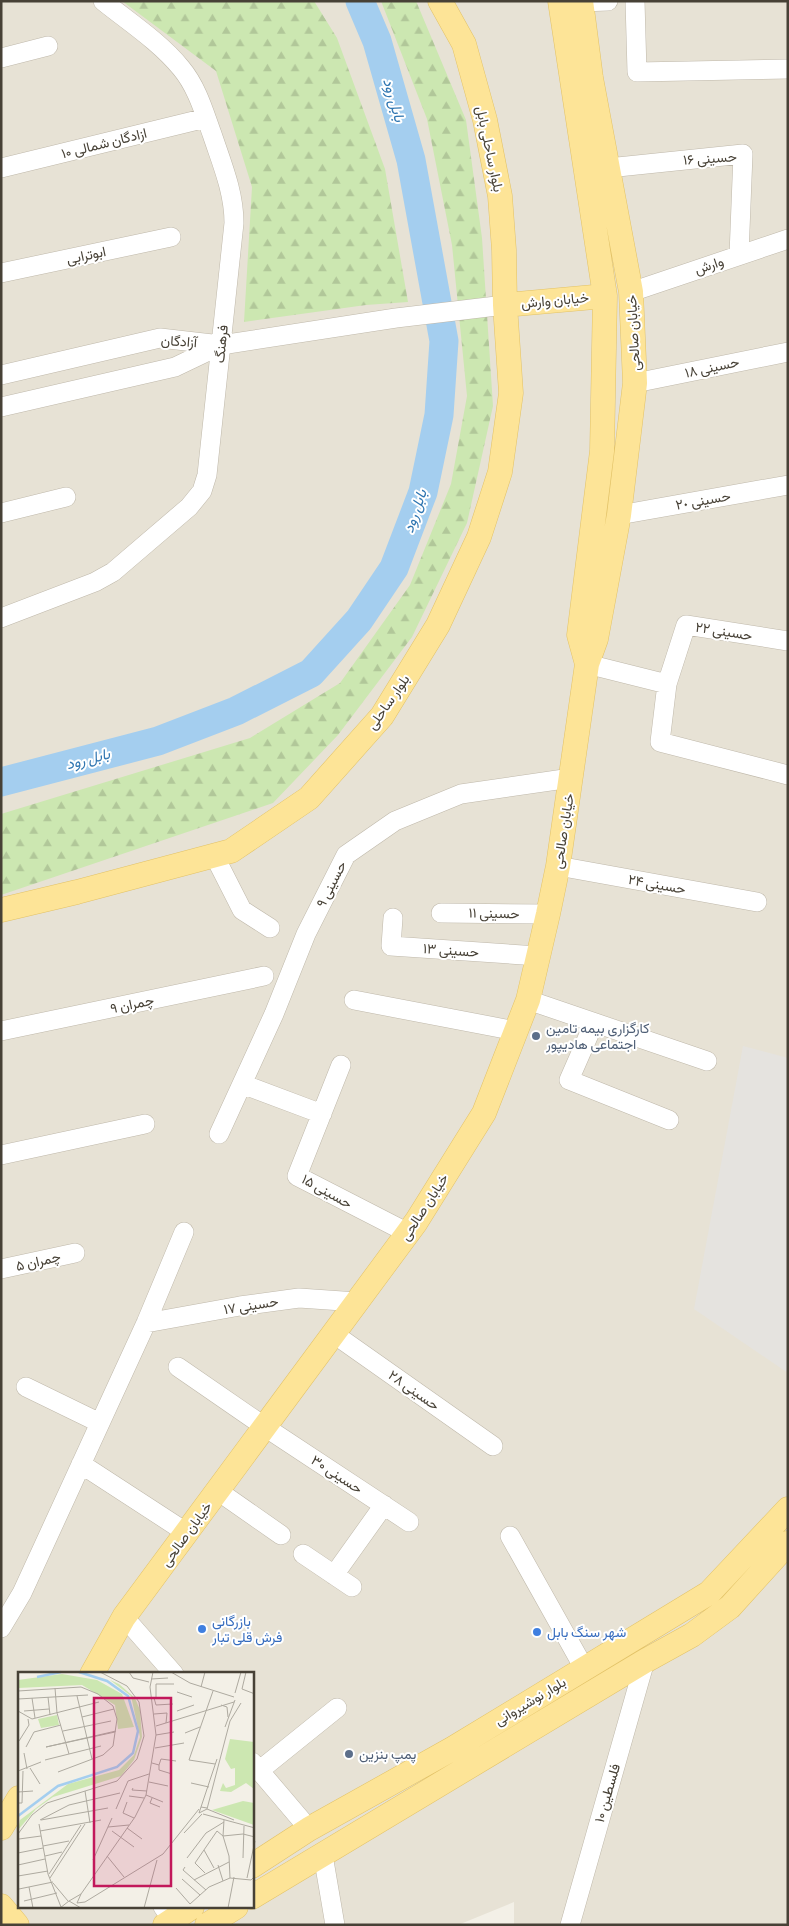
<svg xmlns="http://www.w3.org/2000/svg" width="789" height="1926" viewBox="0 0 789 1926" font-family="Barlow,Vazirmatn,sans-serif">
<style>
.residential{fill:#e7e2d5;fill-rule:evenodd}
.forest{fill:url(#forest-firs)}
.parking{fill:#e5e3df}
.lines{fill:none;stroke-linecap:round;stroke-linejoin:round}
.river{stroke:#a4ceef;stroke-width:29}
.minor-casing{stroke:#bfb8aa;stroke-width:20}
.major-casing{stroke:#e2c267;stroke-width:25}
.minor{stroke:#fff;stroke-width:19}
.major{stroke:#fde497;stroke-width:24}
.service-dot{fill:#5c6f8a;stroke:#fff;stroke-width:2}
.shop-dot{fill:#3f7fe0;stroke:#fff;stroke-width:2}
.labels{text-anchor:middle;stroke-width:4;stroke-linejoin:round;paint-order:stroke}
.street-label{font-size:14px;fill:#474136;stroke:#fff}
.service-label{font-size:14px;fill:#4e5e75;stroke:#fff;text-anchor:start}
.shop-label{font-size:14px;fill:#366cbe;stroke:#fff;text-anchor:start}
.water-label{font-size:15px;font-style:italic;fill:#3076b1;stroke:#fff}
.inset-river{fill:none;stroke:#a4ceef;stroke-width:2.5}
.inset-road{fill:none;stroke:#aeaaa0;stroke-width:1}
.view{fill:#c2185b;fill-opacity:0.15;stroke:#c2185b;stroke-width:2.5}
.inset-edge{fill:none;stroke:#474136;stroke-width:2.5}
</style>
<defs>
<pattern id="forest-firs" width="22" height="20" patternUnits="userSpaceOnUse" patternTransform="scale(1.25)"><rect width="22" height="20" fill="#cce7b1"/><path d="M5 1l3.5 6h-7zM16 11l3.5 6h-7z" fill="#b1c799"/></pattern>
</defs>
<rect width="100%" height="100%" fill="#f3f0e7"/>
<path class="residential" d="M1,1H788V1925H514V1902L458,1925H1ZM19,1674H252V1907H19Z"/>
<path class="forest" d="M122,1H314L337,38L385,169L408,302L366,305L244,322L252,187L216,71Z
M381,1H416L466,120L482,238L493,406L467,523L412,637L338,735L273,803L1,895V814L250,738L340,683L410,585L451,484L467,396L452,245L427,119Z"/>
<path class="parking" d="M743,1046L788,1058V1373L694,1309Z"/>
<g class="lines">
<path class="river" d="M1,782L158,741L236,711L311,673L359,620L394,568L423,492L439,415L444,341L411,160L377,41L360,1"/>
<g class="minor-casing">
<path id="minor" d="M635,1L637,72L788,69
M581,2L608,1
M1,58L48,46
M1,168L206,118
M608,168L743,154L739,255
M1,273L171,237
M631,292L788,239
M1,375L160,338L221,345L396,318L505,305
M635,383L788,352
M1,407L175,367L221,345
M1,513L66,497
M619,515L788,485
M1,618L95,582L113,572L189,507L202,491L207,475L234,223C234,192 222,164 212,134C204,112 197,87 181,68C160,42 129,22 103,1
M587,664L667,684L686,625L788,641
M667,684L660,742L788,775
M214,855L242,910L270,928
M558,866L757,902
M441,913L548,914
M393,918L391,946L538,956
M354,1000L516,1031
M528,1000L707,1061
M594,1023L569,1080L669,1120
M1,1031L264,976
M341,1065L297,1176L408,1233
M242,1084L322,1114
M219,1134L274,1014L306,934L346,855L395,821L461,794L571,778
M1,1155L145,1124
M1,1269L75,1253
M146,1323L240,1306L299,1298L357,1302
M334,1334L493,1446
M178,1367L265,1427L409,1522
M26,1387L100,1423
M81,1464L187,1533
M218,1491L281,1535
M510,1536L584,1668
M303,1554L352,1587
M334,1575L384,1505
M124,1617L174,1674
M1,1628L22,1593L146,1323L184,1232
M252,1762L309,1829
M260,1770L337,1708
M323,1855L335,1925
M163,1907L173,1920
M570,1925L645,1661"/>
</g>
<g class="major-casing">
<path id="major" d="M560,1L605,296L602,451L579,635L587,664
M505,305L605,296
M1,910L77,892L231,851L309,798L382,716L438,625L479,537L500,472L511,393L505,305L504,250L500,196L485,120L464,44L440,1
M92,1674L124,1617L416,1222L484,1113L528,1000L548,914L558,866L587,664L596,639L619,515L635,383L631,292L591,78L581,1
M1,1828L19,1798
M252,1866L309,1829L452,1749L709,1593L788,1509
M252,1897L645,1661L692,1635L730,1607L788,1543
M1,1906L17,1925
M165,1925L192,1907
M207,1925L236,1907"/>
</g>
<use href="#minor" class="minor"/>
<use href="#major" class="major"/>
</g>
<g class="service-dot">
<circle cx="536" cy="1036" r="5"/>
<circle cx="349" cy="1754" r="5"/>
</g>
<g class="shop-dot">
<circle cx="202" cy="1629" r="5"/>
<circle cx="537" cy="1632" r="5"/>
</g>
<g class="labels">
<g class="street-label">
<text transform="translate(104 143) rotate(-14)" y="5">ازادگان شمالی ۱۰</text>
<text transform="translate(490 149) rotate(78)" y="5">بلوار ساحلی بابل</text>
<text transform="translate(710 158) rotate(-4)" y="5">حسینی ۱۶</text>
<text transform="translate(86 255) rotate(-12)" y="5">ابوترابی</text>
<text transform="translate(709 265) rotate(-19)" y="5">وارش</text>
<text transform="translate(555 300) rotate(-5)" y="5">خیابان وارش</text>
<text transform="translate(633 333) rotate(-93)" y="5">خيابان صالحی</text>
<text transform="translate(179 341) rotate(4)" y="5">آزادگان</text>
<text transform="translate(221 344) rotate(-84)" y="5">فرهنگ</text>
<text transform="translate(712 367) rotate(-12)" y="5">حسینی ۱۸</text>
<text transform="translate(703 500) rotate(-10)" y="5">حسینی ٢٠</text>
<text transform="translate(724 631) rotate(9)" y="5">حسینی ۲۲</text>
<text transform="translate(388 702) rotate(-55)" y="5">بلوار ساحلی</text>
<text transform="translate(563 831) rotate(-81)" y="5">خيابان صالحی</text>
<text transform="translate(331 884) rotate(-63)" y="5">حسینی ٩</text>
<text transform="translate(657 884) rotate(10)" y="5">حسینی ۲۴</text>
<text transform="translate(494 913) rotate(1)" y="5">حسینی ۱۱</text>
<text transform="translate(451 950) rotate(4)" y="5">حسینی ۱۳</text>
<text transform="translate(132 1004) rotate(-12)" y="5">چمران ۹</text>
<text transform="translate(327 1191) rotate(29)" y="5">حسینی ۱۵</text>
<text transform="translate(424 1207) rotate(-57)" y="5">خيابان صالحی</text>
<text transform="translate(38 1261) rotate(-13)" y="5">چمران ۵</text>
<text transform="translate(251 1305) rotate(-9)" y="5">حسینی ۱۷</text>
<text transform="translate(414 1390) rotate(35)" y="5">حسینی ۲۸</text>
<text transform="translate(337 1474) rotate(33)" y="5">حسینی ۳۰</text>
<text transform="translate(186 1534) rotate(-54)" y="5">خيابان صالحی</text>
<text transform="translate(530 1701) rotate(-31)" y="5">بلوار نوشیروانی</text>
<text transform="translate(607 1793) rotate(-74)" y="5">فلسطین ۱۰</text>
</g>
<g class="service-label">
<text x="546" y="1033">کارگزاری بیمه تامین<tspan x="546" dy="16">اجتماعی هادیپور</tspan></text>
<text x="359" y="1759">پمپ بنزین</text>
</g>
<g class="shop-label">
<text x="212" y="1626">بازرگانی<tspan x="212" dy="16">فرش قلی تبار</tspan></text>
<text x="547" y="1637">شهر سنگ بابل</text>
</g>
<g class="water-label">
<text transform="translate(394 100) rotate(74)" y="5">بابل رود</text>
<text transform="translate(415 511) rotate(-71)" y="5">بابل رود</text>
<text transform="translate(88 759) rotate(-15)" y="5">بابل رود</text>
</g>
</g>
<g transform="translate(18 1672)">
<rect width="236" height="236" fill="#f3f0e7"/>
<path d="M74,0L101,12L117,26L122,38L124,65L116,88L103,104L35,125L18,137L0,158L2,148L50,112L101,98L116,83L122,65L113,24L92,8ZM44,2L79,8L104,22L116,55L100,57L97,33L64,13L0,16V8ZM212,67L236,70V117L228,111L213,120L202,119L205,111L208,116L217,113V96L213,97L207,87Z" fill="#cce7b1"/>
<path d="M39,43L41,53L23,56L20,47ZM225,129L236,131V153L194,138Z" fill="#cce7b1"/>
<path class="inset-river" d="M19,5L43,0M0,144L40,114L99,95L115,81L120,59L110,24L89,9L61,0"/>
<path class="inset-road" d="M111,0L115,6L131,10M153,0L172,11L216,25M228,0L224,17L237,22M133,7L150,6M183,15L187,0M37,16L39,41L51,82M0,19L63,15L80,22L95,34L99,47L95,74L85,83L40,100M195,19L171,88L197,92M159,20L174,25M217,21L223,0M59,24L74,87M30,25L32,43M14,26L17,46M136,26L138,33L155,32M138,26V12H156M0,27L70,23M203,33L209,35L210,45M0,39L14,47L81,30M6,39L31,37M159,39L176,33M136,42L149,41L148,51M64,45L96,37M138,54L216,30M207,55L217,28M45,59L93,49M167,61L182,55M138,63L156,60M1,69L11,53L10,47M8,75L16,60L43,53M28,75L98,59M28,75L97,60M137,76L166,71M6,81L9,97M27,88L83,74M134,91L141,93L143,87L158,89M141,93V98L154,102M12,96L22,112M0,99L23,90M131,110L150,114M173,111L191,115M115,116L114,118L129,119M67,119L72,151M0,120L15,119M128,123L145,130M111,124L126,126M134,126L132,131L142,135M109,130L105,141L116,146M0,131H4L5,99M183,135L199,87M189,136L183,135L181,141L189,137L212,49L223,31M98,137L110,109L131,102M189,137L216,148M185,142L237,156M22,148L51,133L102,121M23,148L90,136M206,148L205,164L211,184L212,206M21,152L30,202L43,235M90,155L111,153M109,156L124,167M22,159L83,148M94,159L116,175M199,159L205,164L225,162L237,165M166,161L184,142M0,162L14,143L29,131L99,109L119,87L126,64L121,30L109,14L82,0M1,167L23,164M25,174L51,169M186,178L196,196M0,181L25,176M27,184L44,180M89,184L106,205M169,186L188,161L206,150M225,186L226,154M75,188L94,146M0,193L27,187M200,193L205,209M167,195L165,198L188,218M187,201L177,191L199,159M31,202L63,153M0,204L30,199M32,206L67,152M229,206L237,169M164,207L182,223M176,208L211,190M35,211L50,229M11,215L15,236M158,216L172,232L191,215L212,206L233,208L236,205M1,217L35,210M63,222L117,145L128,123L138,63L132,15L135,0M6,229L39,221M51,229L63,222L59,231M59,231L67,230L145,182L181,137M42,236L51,229L63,236M126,236L139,188M210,236L216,205"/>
<path class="view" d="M76,26H153V214H76Z"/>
<rect width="236" height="236" class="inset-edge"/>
</g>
<rect width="789" height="1926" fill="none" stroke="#474136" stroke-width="5"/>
</svg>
